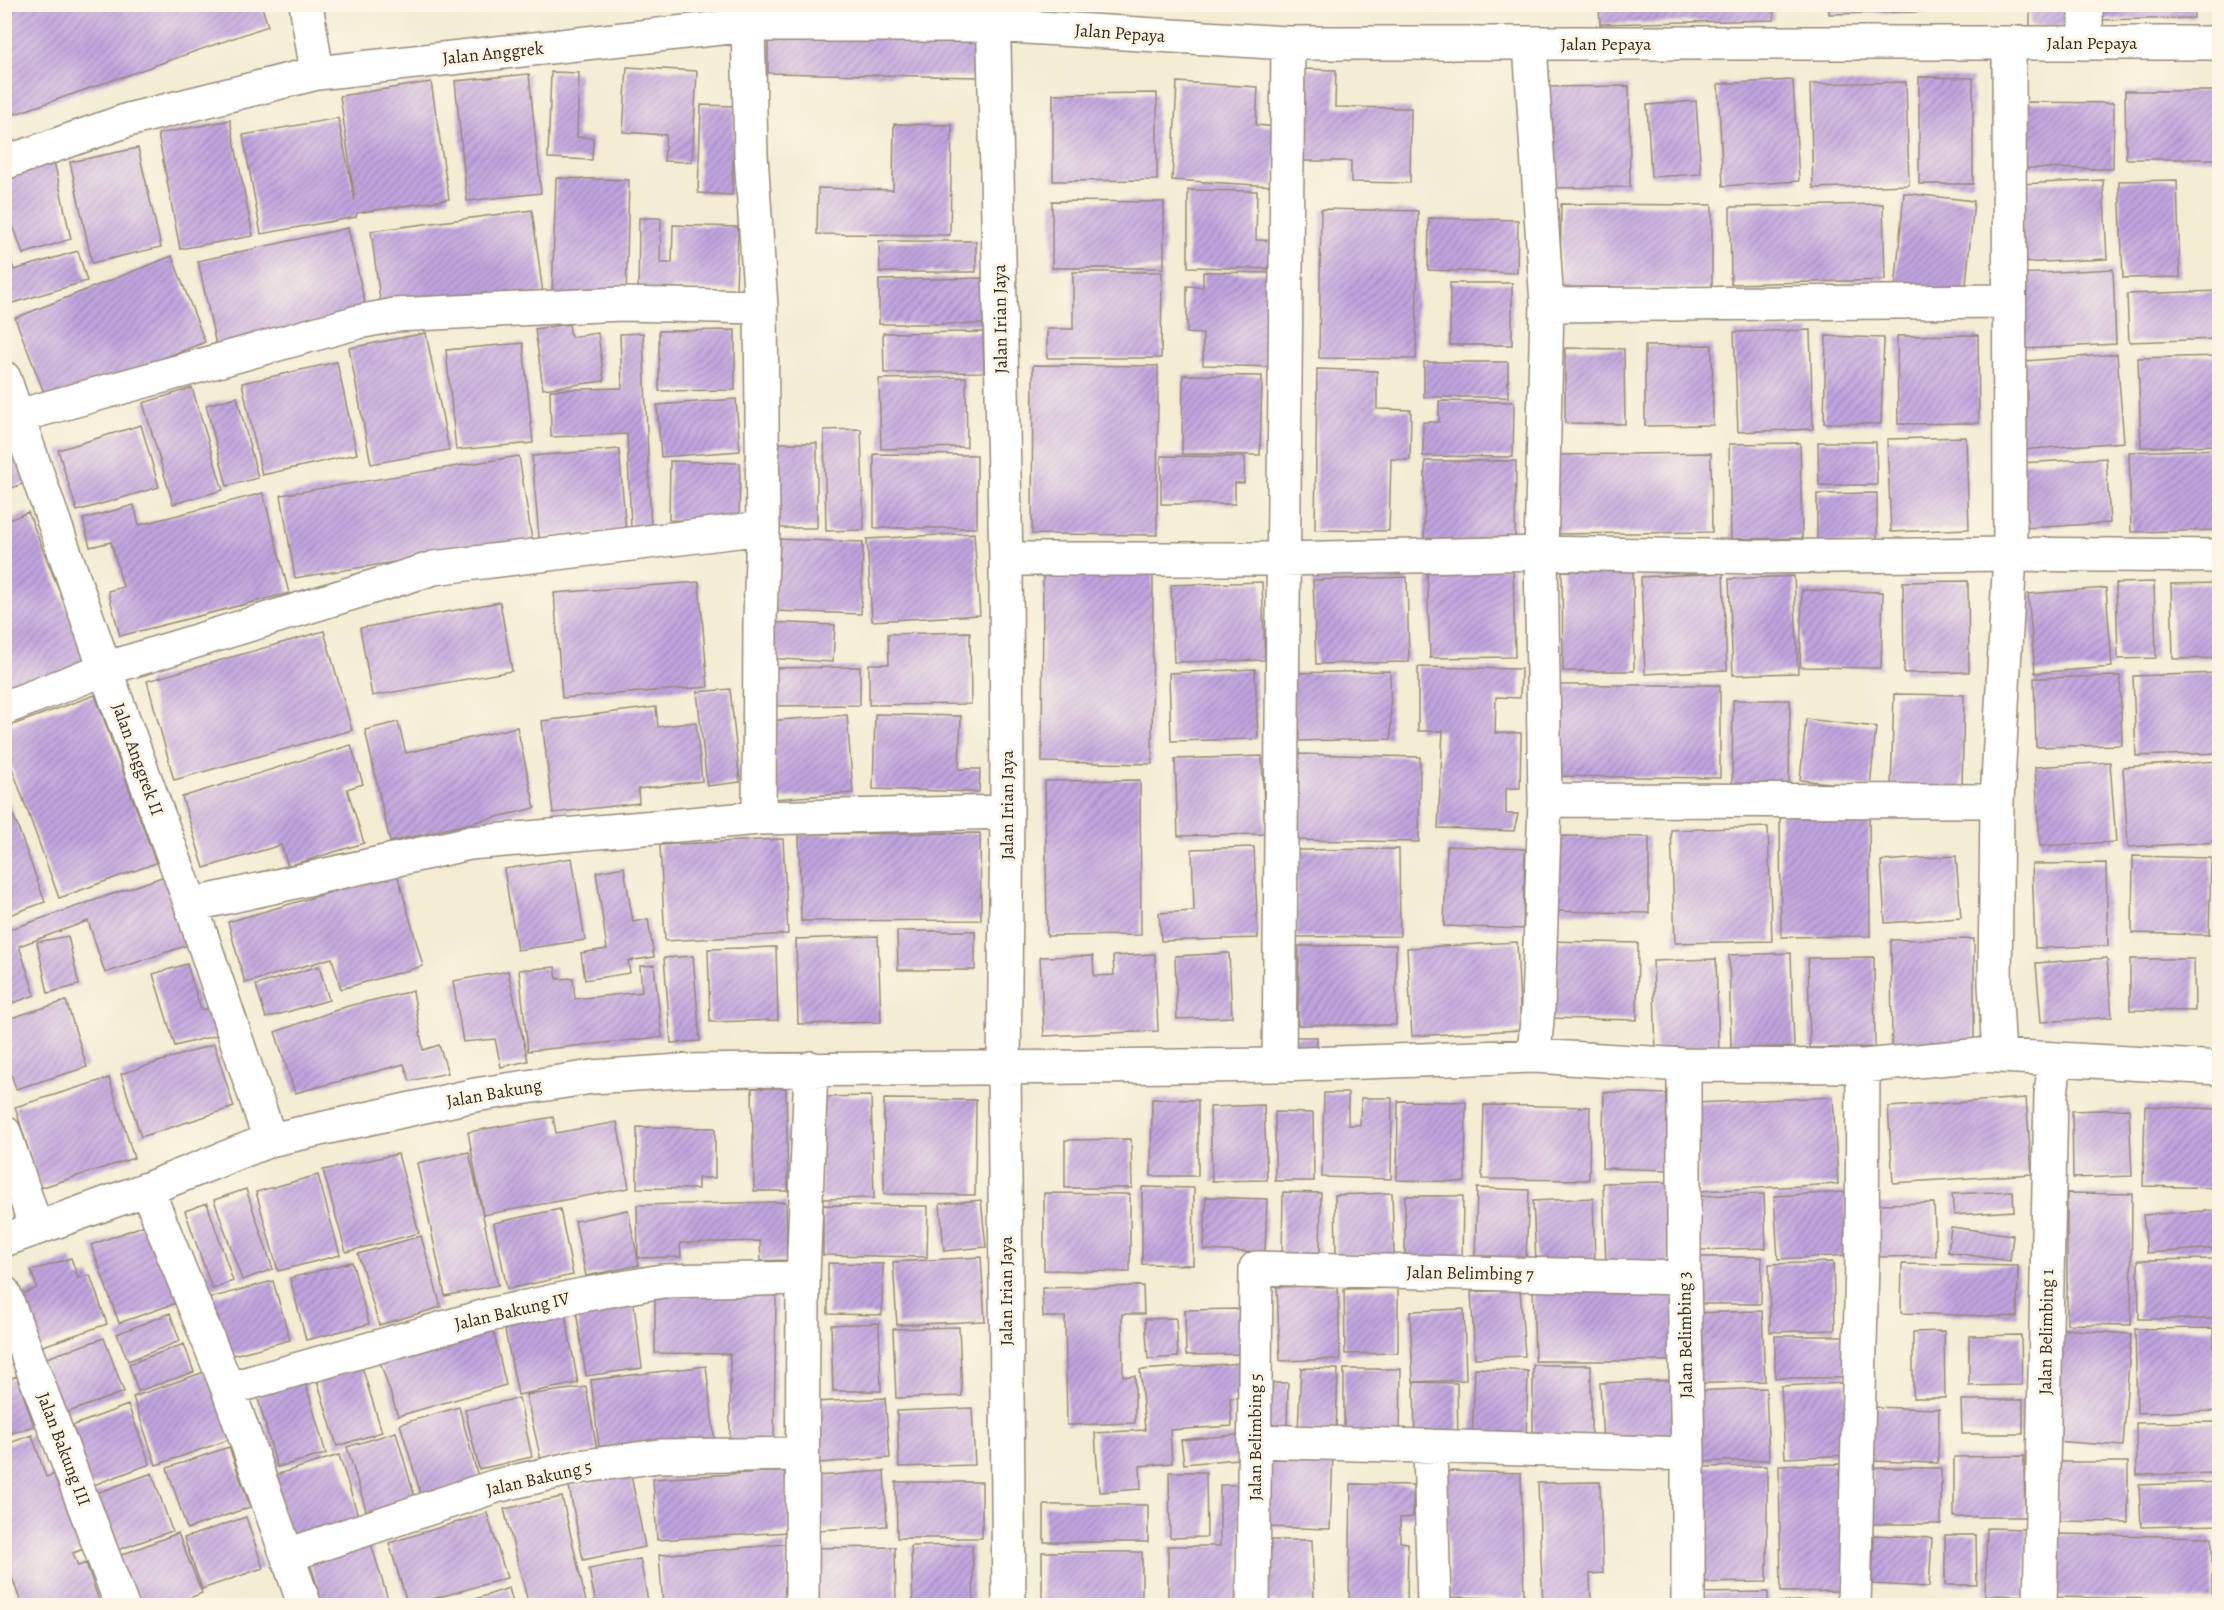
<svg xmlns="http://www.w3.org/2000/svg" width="2224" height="1610" viewBox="0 0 2224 1610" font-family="Alegreya,serif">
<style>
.building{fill:url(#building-hatch)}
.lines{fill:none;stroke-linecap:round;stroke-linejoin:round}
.minor-casing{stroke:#978b78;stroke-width:36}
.minor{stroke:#fff;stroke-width:33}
.labels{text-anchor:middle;stroke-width:6;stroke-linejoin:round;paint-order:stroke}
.street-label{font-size:18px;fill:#3b2a1e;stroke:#fcf5e5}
</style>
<defs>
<pattern id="building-hatch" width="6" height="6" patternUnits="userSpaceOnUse" patternTransform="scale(1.5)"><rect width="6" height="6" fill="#c1a4df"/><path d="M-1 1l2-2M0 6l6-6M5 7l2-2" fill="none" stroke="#9e86b4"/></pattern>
</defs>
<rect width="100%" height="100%" fill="#fcf5e5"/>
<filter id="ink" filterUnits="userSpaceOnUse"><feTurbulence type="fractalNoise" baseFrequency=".0167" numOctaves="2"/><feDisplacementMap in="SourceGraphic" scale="12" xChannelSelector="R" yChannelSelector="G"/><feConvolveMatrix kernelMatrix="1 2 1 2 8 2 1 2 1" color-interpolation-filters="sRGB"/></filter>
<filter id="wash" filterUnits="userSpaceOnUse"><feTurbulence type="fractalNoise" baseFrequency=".008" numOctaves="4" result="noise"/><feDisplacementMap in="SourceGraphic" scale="24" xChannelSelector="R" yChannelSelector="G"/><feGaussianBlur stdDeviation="1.35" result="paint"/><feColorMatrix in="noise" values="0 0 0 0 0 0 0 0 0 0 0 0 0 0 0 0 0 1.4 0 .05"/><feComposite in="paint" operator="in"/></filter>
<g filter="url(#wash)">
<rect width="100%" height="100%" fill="#f3ecd3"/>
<g id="blocks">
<path class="building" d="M4,4H261L268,26L4,118Z
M1599,4H1773L1774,20L1600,24Z
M1829,4H1961V11L1829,14Z
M2030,4H2073V26H2030Z
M2096,4H2193L2194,18L2096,20Z
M768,31L979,34L978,77L768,73Z
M627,67L697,71L692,162L664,161L666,135L623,132Z
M1302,69L1336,70L1335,107L1411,108L1410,183L1351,182V161H1301Z
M551,72L579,73L577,137L593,138L592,160L548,158Z
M529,74L541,193L467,201L455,81Z
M1919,77L1973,78V184H1919Z
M1793,80L1799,181L1723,186L1718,84Z
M431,82L449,199L357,213L356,217L261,234L243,135L338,118L355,201L340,96Z
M1177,82L1258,87L1256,125L1277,127L1274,186L1172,180Z
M1906,82L1909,185L1813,188L1810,84Z
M1629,86L1630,187L1547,188L1545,87Z
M2125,91H2215V159H2126Z
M1157,93V180L1053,181V94Z
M1696,101L1701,174L1651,177L1647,105Z
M2026,102L2114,103L2113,169L2025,168Z
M701,105L735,106L732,195L698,193Z
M230,120L253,236L180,249L158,134Z
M894,124L952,125L950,235L817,234L818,188L893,190Z
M138,148L161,247L92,263L70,162Z
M54,161L71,239L23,254L11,219L4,221V177Z
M556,178L629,180L626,298L552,296Z
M2103,180L2107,259L2022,263L2018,184Z
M2177,180L2180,277L2123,278L2119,181Z
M1188,190L1257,191L1256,240L1279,241V269L1188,267Z
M1904,193L1974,201L1965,295L1895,289Z
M1052,201L1164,202V268H1052Z
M1561,204L1712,205V288L1560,287Z
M1883,204L1885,280L1731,284L1730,207Z
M1321,209L1418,211L1416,359L1319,358Z
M532,210L543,294L382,315L371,231Z
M639,218H661L660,263H672L673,225L738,227L736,290L672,288V299H638Z
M1429,218L1518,220L1517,273L1428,270Z
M348,228L367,312L216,345L198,261Z
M4,238L14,270L78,251L87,281L6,305Z
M879,241H976V272H880Z
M172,256L205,342L48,403L15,318Z
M2113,269L2116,344L2023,349L2019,274Z
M1073,272H1162L1161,358H1047V329H1073Z
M1203,272L1274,273L1272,367L1203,365V334L1187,333V286L1203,287Z
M988,278V324H879V280Z
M1450,283H1512V345H1450Z
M2220,291V339L2129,342L2127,294Z
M569,324L571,337L598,333L604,381L543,389L535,329Z
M735,330V390L659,391V331Z
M1810,330L1813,429L1738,432L1734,332Z
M983,332L984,372L884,373L883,333Z
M426,333L449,450L371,464L349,348Z
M643,333L651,529H631L627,434L551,437L550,390L622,388L620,334Z
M1978,335L1979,423L1898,424L1897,336Z
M1826,336L1884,338L1881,424L1824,423Z
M523,343L533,443L456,450L446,350Z
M1712,345L1713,425L1645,426V346Z
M1565,348L1624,349L1625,424L1565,423Z
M2117,354L2124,442L2020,450L2013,362Z
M2220,356V445L2141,447L2138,358Z
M337,362L357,454L262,475L242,383Z
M1424,362H1508V397H1424Z
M1033,365L1158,366L1157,535L1032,534Z
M1317,369L1377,371V409L1411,410L1410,460L1391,459L1389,531L1315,530Z
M1183,375L1262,376L1260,455L1182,454Z
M966,377L967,447L881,449L879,379Z
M192,388L223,490L173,504L143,403Z
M237,397L258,478L227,486L206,405Z
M736,399L740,451L661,457L657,405Z
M1439,401L1514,402L1513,457L1423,456V422H1439Z
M141,425L159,487L77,511L58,450Z
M861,429L864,530L826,531L824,430Z
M1966,437L1969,529L1891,532L1887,439Z
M4,439L9,450L17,446L30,481L4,491Z
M1818,442H1876L1877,485H1819Z
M775,443H817V528H775Z
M1800,443L1802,538L1731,539L1729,444Z
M619,449L626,532L539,538L532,456Z
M2220,449V530L2131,532L2129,452Z
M1711,453L1712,532L1555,534L1553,455Z
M874,454L977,455V528H874Z
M519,456L532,540L295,578L281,495Z
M1161,456L1245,457L1244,483H1235V504H1161Z
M2106,458L2110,523L2024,528L2019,463Z
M670,461L740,463L739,521L669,520Z
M1425,461H1516L1515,543H1424Z
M263,493L289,593L120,636L108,591L123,587L111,542L90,547L83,519L134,505L139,525Z
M1877,493V543L1817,544V494Z
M28,512L88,663L4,696V522Z
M974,533L980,615L872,621L867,539Z
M776,539L863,542L861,614L774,611Z
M1513,568L1515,657L1430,658L1427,570Z
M1562,571H1633L1634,671H1563Z
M1043,573H1153L1152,764L1042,762Z
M1723,573L1727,670L1645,674L1641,577Z
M1794,576L1798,673L1733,675L1729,579Z
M1407,577L1409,662L1316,664L1313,580Z
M1968,581L1969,672L1904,673L1903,582Z
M699,582L708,687L562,698L554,593Z
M1262,582L1265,660L1174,662L1171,585Z
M2154,582L2156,658L2118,659L2116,583Z
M2220,583V658L2173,659L2171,584Z
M2106,588L2112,667L2035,673L2028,594Z
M1802,590L1883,592L1881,668L1800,667Z
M500,602L512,671L372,696L360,628Z
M766,622L835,625L833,662L764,658Z
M324,631L352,730L174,780L147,681Z
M970,632L971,704L869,705V664H889L888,634Z
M860,667V705L770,706V668Z
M1418,667L1521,669L1520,698L1496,697L1495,733H1521L1520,788H1506V814H1518L1514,831L1438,828L1443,731H1418Z
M1255,669L1258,739L1171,741L1169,673Z
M1390,671L1391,739L1293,741L1292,673Z
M2220,673V753L2136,756L2133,676Z
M2120,676L2122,745L2036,747L2034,678Z
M1549,685H1720V778L1549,776Z
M730,689L740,782L707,786L697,692Z
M1894,694L1964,695L1962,788L1891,787Z
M95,695L156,863L59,898L4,746V728Z
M1733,700H1790L1789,793L1732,792Z
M656,707L658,727L696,722L702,781L638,789L639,803L553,813L542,721Z
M875,714L961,716L959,769H980L979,792L873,789Z
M847,715L853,793L772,799L767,721Z
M1806,719L1876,727L1870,787L1800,780Z
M398,722L406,753L517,727L535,808L390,842L365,730Z
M351,745L363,784L347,789L364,843L288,866L281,845L204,868L182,797Z
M1297,754L1420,757L1419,842L1296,840Z
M1262,756L1265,834L1178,836L1175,759Z
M2220,761V842L2128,847L2123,767Z
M2110,762L2116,842L2040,846L2035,767Z
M1140,780L1141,935L1047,936L1045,781Z
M4,789L45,902L4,917Z
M1780,814H1869L1870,936L1781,937Z
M1768,827L1772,941L1675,943L1671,830Z
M980,833L981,920L801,921L799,834Z
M1551,836L1649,837V913L1549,911Z
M783,839L788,934L665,941L660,845Z
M1447,846L1525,849L1523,929L1444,926Z
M1254,847L1258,938L1161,941L1159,913L1194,911L1192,849Z
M1399,849L1400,936L1297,937L1296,850Z
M1956,856L1961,918L1885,923L1881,861Z
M2133,856L2211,858L2209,935L2132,933Z
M572,858L585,940L517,950L504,869Z
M2106,863L2108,946L2035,948L2032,864Z
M624,867L633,922L648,919L654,957L628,961L630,973L585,980L581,953L607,949L596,872Z
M397,873L423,966L341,989L332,958L245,983L228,922Z
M168,875L191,944L105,973L88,921L19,946L35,995L5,1006V931Z
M897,931H975V970H898Z
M68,936L79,985L48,993L37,942Z
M878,936L881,1022L798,1024L796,939Z
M1974,939V1054H1892L1891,940Z
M1548,941L1638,943L1637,1020L1547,1018Z
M1517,942L1521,1030L1412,1036L1407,948Z
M1396,945V1025H1298L1299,946Z
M776,947L778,1020L710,1022L708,949Z
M1229,953L1232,1017L1177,1019L1175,956Z
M1791,953L1794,1047L1731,1048L1729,955Z
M1155,954L1158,1031L1044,1036L1040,957L1093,956L1094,976L1114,975L1113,956Z
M693,956L700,1041L671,1043L664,958Z
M1874,957L1875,1047L1810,1048L1808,958Z
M2107,958L2112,1017L2041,1022L2036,963Z
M1716,959L1719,1051L1656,1053L1653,961Z
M2130,959H2194L2195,1011L2130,1010Z
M187,964L201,1010L213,1007L221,1034L175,1046L153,974Z
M654,965L662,1037L528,1051L519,970L555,967L557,979L573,978L575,999L642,992L640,966Z
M319,966L329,1000L266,1018L256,985Z
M508,971L528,1061L501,1067L495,1039L463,1042L453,981Z
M413,991L423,1050L439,1045L448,1073L410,1081L404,1064L295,1093L275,1032L348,1006Z
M66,1001L87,1067L16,1089L4,1052V1020Z
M1293,1037H1317V1058L1293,1057Z
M214,1044L234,1107L141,1137L121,1074Z
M109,1078L134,1158L40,1188L15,1107Z
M752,1088H786L788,1191H754Z
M1604,1092L1671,1094L1670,1170L1602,1168Z
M1324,1093H1348V1125H1360L1361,1098H1392L1391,1179L1322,1177Z
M871,1096L874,1198L822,1199L819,1097Z
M1833,1097L1838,1184L1700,1191L1695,1103Z
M2026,1098L2032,1174L1893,1183L1888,1107Z
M884,1099L976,1100L975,1195L884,1194Z
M1152,1099L1198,1100V1176H1151Z
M1398,1101L1466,1102L1465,1182L1397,1180Z
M1264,1105L1267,1180L1212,1181L1210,1107Z
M1484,1105L1590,1107L1589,1180L1482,1179Z
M2145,1106L2220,1109V1188L2143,1186Z
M2129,1109L2132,1176L2073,1178L2072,1111Z
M1275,1112L1313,1113L1314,1181H1275Z
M553,1117L556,1133L617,1122L629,1188L483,1215L468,1132Z
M637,1127L715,1128V1178H698V1189L637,1188Z
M1131,1139L1132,1188H1065V1140Z
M469,1152L498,1285L445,1296L417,1163Z
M398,1154L419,1233L346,1252L323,1170Z
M318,1175L340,1255L278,1271L256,1192Z
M1668,1182L1670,1267L1606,1268L1603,1183Z
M1142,1187L1194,1188L1193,1265L1142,1264Z
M1477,1188L1529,1190L1526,1260L1475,1258Z
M246,1189L273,1269L242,1280L214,1200Z
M2013,1191L2014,1211L1954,1215L1952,1194Z
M1283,1192L1321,1193L1320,1261H1282Z
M1845,1192L1849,1255L1778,1259L1774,1196Z
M1044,1193L1130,1194V1272L1044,1270Z
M1392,1193L1394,1254L1336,1255L1335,1195Z
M2067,1193L2132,1194L2131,1325L2067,1324Z
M1764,1194L1766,1248L1700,1250L1698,1196Z
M1405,1196H1463L1462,1262H1405Z
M1206,1197L1267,1199L1265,1253L1204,1250Z
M1593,1198L1595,1261L1536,1263L1533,1201Z
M981,1200L986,1247L944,1251L940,1204Z
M786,1202L787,1260L761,1261L760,1241L680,1243L681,1257L638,1258L637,1205Z
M207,1203L233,1281L212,1289L185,1211Z
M1934,1203L1936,1256L1876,1257L1875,1204Z
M823,1205L928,1206L927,1257L823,1255Z
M560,1209L573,1275L507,1289L494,1223Z
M628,1210L639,1265L586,1276L575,1221Z
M2220,1210V1248L2147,1253L2143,1215Z
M153,1222L182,1301L119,1323L91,1245Z
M1951,1227L2013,1235L2010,1261L1948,1252Z
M421,1236L441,1307L379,1325L358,1254Z
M981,1257L985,1321L897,1325L893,1262Z
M1692,1257H1762L1761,1304H1692Z
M71,1258L78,1278L90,1275L107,1324L40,1347L22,1294L37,1288L31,1271Z
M2220,1259V1319H2139L2138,1260Z
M352,1262L369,1324L306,1340L290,1278Z
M1833,1262L1835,1330L1770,1332L1769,1264Z
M828,1263L883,1264L882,1315L828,1314Z
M1902,1264L2018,1266L2017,1317L1901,1313Z
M273,1281L290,1340L226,1357L210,1298Z
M1533,1283L1674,1285V1361H1535Z
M1338,1285L1340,1359L1280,1361L1277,1287Z
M1143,1286L1144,1314H1122L1123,1376H1135V1423L1067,1425L1065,1317H1043L1042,1288Z
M1398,1288V1353L1345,1354L1344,1289Z
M1520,1289L1525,1356L1475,1358L1471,1292Z
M655,1293L776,1294L774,1441H730V1354L655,1353Z
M633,1297L642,1368L586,1376L575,1304Z
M563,1303L578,1383L518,1395L502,1315Z
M1242,1309L1243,1354L1186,1355L1185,1310Z
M1464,1309L1466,1380L1413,1382L1410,1311Z
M1762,1311L1765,1381L1693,1384L1691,1313Z
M170,1313L180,1341L128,1361L117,1334Z
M490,1317L506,1385L398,1416L376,1350Z
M1176,1318L1178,1357L1148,1359L1145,1319Z
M879,1323L881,1391H833L831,1325Z
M959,1327L962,1396L896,1398L893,1329Z
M2213,1328L2215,1411L2137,1413L2135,1329Z
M4,1329L14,1357L4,1360Z
M2062,1329L2131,1334L2123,1446L2054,1441Z
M1944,1331L1945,1398H1913V1332Z
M2021,1335L2022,1385L1969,1386V1336Z
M1775,1336H1846L1845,1378H1775Z
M104,1338L124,1392L60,1415L41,1360Z
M184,1344L194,1372L138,1391L129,1364Z
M1242,1363L1244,1397L1230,1398L1232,1426L1170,1430L1172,1463L1140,1466L1141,1489L1099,1492L1095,1433L1145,1430L1140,1370Z
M1533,1365H1591V1447L1533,1448Z
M706,1366L715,1442L600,1455L591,1380Z
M362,1367L382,1432L337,1446L317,1380Z
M1301,1368L1338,1369L1336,1433L1298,1431Z
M1475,1368L1528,1371L1526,1441L1472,1439Z
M1344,1369H1401L1400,1437L1344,1436Z
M210,1370L234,1438L156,1465L133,1397Z
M303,1374L326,1454L277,1467L255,1388Z
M17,1376L34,1426L4,1436V1381Z
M1672,1380L1675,1442L1603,1446L1600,1383Z
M1414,1382L1457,1383L1458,1443H1415Z
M1269,1383H1288L1287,1433L1267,1432Z
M1846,1383L1849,1455L1785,1458L1781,1386Z
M586,1387L597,1450L541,1460L526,1395Z
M1766,1388L1769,1460L1693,1462L1691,1391Z
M519,1398L532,1457L479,1469L465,1410Z
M885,1398L890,1458L818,1463L815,1402Z
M1961,1400H2023V1434H1962Z
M128,1405L150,1464L91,1486L69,1427Z
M459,1407L480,1484L423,1501L400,1424Z
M1870,1407L1939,1409L1938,1463L1869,1461Z
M972,1408L975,1465L899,1467L897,1411Z
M2220,1422V1473L2137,1475L2136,1423Z
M396,1432L417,1505L369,1520L347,1447Z
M1245,1434L1248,1458L1184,1464L1181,1440Z
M32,1435L46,1477L60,1472L86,1548L73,1553L78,1566L86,1563L101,1606H22L4,1554V1445Z
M229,1447L250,1507L187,1529L167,1468Z
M1268,1453L1333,1455L1330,1529L1266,1527Z
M339,1455L360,1522L292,1542L272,1476Z
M2024,1456L2025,1517H1954V1457Z
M2058,1462H2128V1522L2058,1521Z
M1844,1464L1845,1591L1781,1592L1779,1465Z
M1767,1466V1582L1697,1583L1696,1467Z
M1872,1468H1941V1524H1872Z
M785,1471L789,1532L657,1540L653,1479Z
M884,1471L887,1526L820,1530L816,1476Z
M1445,1471L1521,1473L1524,1599L1450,1597Z
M1169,1472H1206L1207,1537L1170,1538Z
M152,1473L172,1531L106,1554L86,1497Z
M631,1475L645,1547L583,1560L569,1486Z
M896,1482H982V1538H897Z
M1600,1482L1603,1573L1590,1574L1591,1604L1543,1606L1538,1483Z
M2220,1482V1525L2141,1527L2139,1485Z
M1351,1484L1413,1485V1517L1400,1518V1542L1408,1543L1407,1604L1349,1603Z
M1220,1485H1240V1605H1168V1546H1220Z
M562,1497L587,1606H529L504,1509Z
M1044,1505H1148V1542H1044Z
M487,1513L507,1578L408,1606L389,1543Z
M246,1517L263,1568L202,1589L184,1538Z
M1987,1528L2027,1529L2025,1596L1985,1595Z
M178,1533L202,1593L169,1606H135L116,1557Z
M2056,1534L2212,1537V1600L2055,1597Z
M1874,1535L1932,1538L1929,1587L1872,1584Z
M1945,1535H1976L1977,1585H1945Z
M369,1537L390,1606H323L308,1556Z
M1260,1540H1312L1314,1602H1260Z
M785,1544L790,1606H663L659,1555Z
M972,1545L974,1606H913L911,1546Z
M895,1547L896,1606H812L811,1548Z
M1042,1552H1142V1606H1042Z
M640,1559L649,1606H596L589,1569Z
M509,1588L514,1606H463V1603Z
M4,1590H7L12,1606H4Z
M1768,1592V1606H1697V1593Z
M1847,1599V1606H1779V1602Z
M1872,1601L1946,1603V1606H1872Z
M1956,1601H2023V1606H1956Z"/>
</g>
</g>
<g filter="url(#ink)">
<use href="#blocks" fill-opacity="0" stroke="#978b78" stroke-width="1.5"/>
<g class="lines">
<g class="minor-casing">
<path id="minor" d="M306,4L317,73
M993,4L1006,559L1007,812L1004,1068L1009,1606
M2086,4V43
M748,25L751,155L761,307L763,528L760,621L759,818
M1530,44L1547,305L1541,553L1545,800L1538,1007L1534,1056
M4,163L128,120L317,73L748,25H993L1288,43H2220
M1547,305L2009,301
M4,378L105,669L191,905L270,1140
M18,416L358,322L395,315L621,304L761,307
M1006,559H1282L1541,553L1760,557L2010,554L2220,556
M4,708L105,669L434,568L763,528
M1545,800L1997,801
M191,905L470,843L759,818L1007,812
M1999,1055L1995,984L1997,801L2010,554L2009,43
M1279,1065L1288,43
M1684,1065V1278L1688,1454V1606
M4,1132L36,1228
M147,1189L228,1389L305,1606
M4,1240L147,1189L270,1140L475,1095L592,1077L680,1071L1279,1065L1534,1056L1684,1065L1863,1066L1981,1055L2220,1068
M4,1293L122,1606
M228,1389L489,1315L582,1295L662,1281L803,1278
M1254,1441L1688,1454
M1430,1446L1434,1606
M288,1555L496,1486L578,1467L659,1456L801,1454
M802,1606L803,1278L811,1068
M1253,1606L1256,1268L1684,1278
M1854,1606L1862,1260L1863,1066
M2040,1606L2051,1095L2055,1059"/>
</g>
<use href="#minor" class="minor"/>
</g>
</g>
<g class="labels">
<g class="street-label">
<text transform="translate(1120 33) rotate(4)" y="6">Jalan Pepaya</text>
<text x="2092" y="49">Jalan Pepaya</text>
<text x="1606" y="50">Jalan Pepaya</text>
<text transform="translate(493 53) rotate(-6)" y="6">Jalan Anggrek</text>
<text transform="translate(1000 319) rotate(-91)" y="6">Jalan Irian Jaya</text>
<text transform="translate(138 759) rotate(70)" y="6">Jalan Anggrek II</text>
<text transform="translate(1007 805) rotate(-90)" y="6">Jalan Irian Jaya</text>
<text transform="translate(494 1093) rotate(-10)" y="6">Jalan Bakung</text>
<text transform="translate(1470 1273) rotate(1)" y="6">Jalan Belimbing 7</text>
<text transform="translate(1006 1291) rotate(-90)" y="6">Jalan Irian Jaya</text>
<text transform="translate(512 1311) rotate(-13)" y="6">Jalan Bakung IV</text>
<text transform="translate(2046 1332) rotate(-89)" y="6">Jalan Belimbing 1</text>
<text transform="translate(1685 1335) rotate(-91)" y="6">Jalan Belimbing 3</text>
<text transform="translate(1255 1437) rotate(-90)" y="6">Jalan Belimbing 5</text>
<text transform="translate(64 1449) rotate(69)" y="6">Jalan Bakung III</text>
<text transform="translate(539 1478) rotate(-13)" y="6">Jalan Bakung 5</text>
</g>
</g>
<rect width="2224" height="1610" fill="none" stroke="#fcf5e5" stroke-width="24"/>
</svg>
